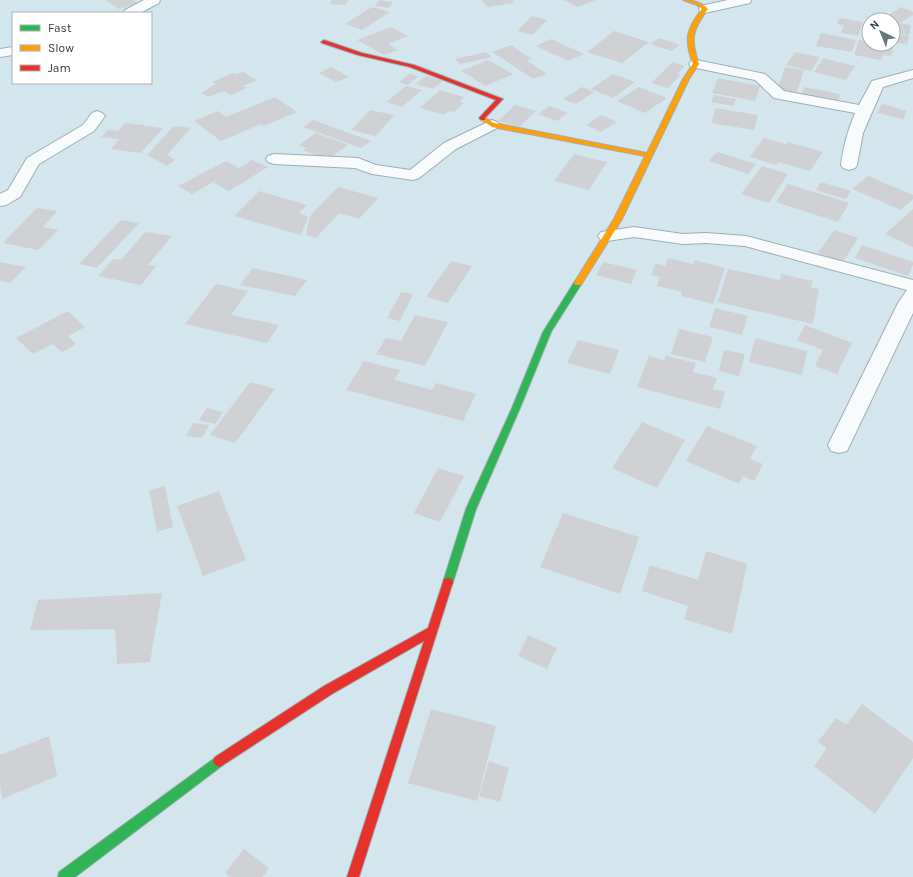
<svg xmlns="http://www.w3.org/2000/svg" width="913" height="877" viewBox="0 0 913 877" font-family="Karla,sans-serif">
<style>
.building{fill:#cfd1d4}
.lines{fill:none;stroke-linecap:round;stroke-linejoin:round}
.street-casing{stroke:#9faeb4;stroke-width:2}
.fast-casing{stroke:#9faeb4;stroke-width:2}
.slow-casing{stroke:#9faeb4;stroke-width:2}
.jam-casing{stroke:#9faeb4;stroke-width:2}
.street{fill:#f8fbfc;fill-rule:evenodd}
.fast{fill:#30b455;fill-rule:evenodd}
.slow{fill:#ff9f0a;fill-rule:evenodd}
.jam{fill:#e5322d;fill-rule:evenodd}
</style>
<rect width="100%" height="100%" fill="#d3e6ee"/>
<path class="building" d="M106,0H133L138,3L119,9Z
M332,0H348L346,5L330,4Z
M379,0L393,2L389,8L375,6Z
M481,0H512L514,3L487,7Z
M564,0H596L578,7Z
M372,7L390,12L362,30L345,24Z
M901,7L913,12V15L900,23L885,17Z
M532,16L547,20L533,35L517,31Z
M867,17L878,19V20H869V28L864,27Z
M839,18L863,22L858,36L841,33L844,25L837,24Z
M893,22L911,25L909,35L893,32Z
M391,27L408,36L388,44L398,50L384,55L357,40Z
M865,28L869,29V37L862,36Z
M614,31L649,42L622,63L587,52Z
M821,33L856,40L852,52L816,46Z
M893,33L909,36L907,44L893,42Z
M659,38L680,45L671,51L650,44Z
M551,39L584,54L568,61L536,46Z
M859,40L869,42V44L894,46L891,56L883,55L881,60L854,55Z
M511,45L532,59L526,60L547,74L533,79L492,52Z
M486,52L492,57L460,64L455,59Z
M795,52L820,57L811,71L786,65Z
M823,58L855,66L846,80L814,72Z
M488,60L513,74L486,86L461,71Z
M673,62L685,66L677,74L680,75L668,88L651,83Z
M331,67L349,77L336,82L319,73Z
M785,67L804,70L796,95L777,91Z
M243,72L257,80L243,86L247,88L231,95L224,91L208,97L201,93L216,84L212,82L233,73L236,74Z
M409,74L418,76L408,85L399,82Z
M613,74L635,82L613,98L591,89Z
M426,76L443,81L433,89L416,84Z
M718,78L760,86L755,101L712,93Z
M406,86L422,90L402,107L386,102Z
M582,87L594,92L576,104L563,99Z
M639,87L667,98L645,113L617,101Z
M804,87L840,94L838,103L801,97Z
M440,90L464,97L459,102L464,103L454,112L449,111L444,115L420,108Z
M714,95L736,99L733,106L711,102Z
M275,97L297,112L264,126L261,124L221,141L194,121L218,111L226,117Z
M882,104L907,111L903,119L877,113Z
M515,105L536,111L519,127L498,121Z
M550,106L568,113L557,121L538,114Z
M716,108L758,115L754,130L711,123Z
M370,110L394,115L376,136L351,130Z
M601,115L617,122L601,132L586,125Z
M313,120L371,141L361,148L303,127Z
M125,123L163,128L141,153L111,149L120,139L101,137L108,130L118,131Z
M174,126L191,128L167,155L175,160L167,166L147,155Z
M316,133L348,145L331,157L326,155L323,158L303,150L306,148L299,145Z
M764,138L786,144L788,142L823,152L810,171L778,162L776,165L750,157Z
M717,152L756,164L748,174L709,161Z
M574,154L607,162L589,190L554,181Z
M252,160L268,167L229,191L214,183L219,179L192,194L178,186L226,161L239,168Z
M762,166L788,174L769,203L741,194Z
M868,176L913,195V199L901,210L852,189Z
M821,182L851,191L846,199L816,190Z
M788,184L849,203L838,222L776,202Z
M338,187L378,198L359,219L339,213L316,238L306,235L310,216Z
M259,191L307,205L299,213L308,217L301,235L234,216Z
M37,208L57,211L43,227L58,230L38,250L3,243Z
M913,209V247L885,234Z
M121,220L139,223L97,268L79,264Z
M834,230L858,238L843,262L818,253Z
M145,232L172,236L148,265L156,266L141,285L98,276L113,259L121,260Z
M862,245L913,262V265L908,276L855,258Z
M668,258L693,264L695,260L725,268L713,304L681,296L682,292L657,286L660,277L651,275L656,263L665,266Z
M451,261L472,266L448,303L426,297Z
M0,262L26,267L10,283L0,281Z
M603,262L637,270L631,284L596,275Z
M253,268L307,280L295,296L240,285Z
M728,269L780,280L781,274L813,281L811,288L819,289L813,324L718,302Z
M216,284L248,291L231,315L279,325L267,343L185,324Z
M401,292L413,294L400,321L387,318Z
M715,308L748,316L742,335L709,327Z
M68,311L85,327L68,336L76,344L62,352L53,344L33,354L16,338Z
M415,315L448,322L425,366L376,354L386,338L401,341Z
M805,325L852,343L837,374L815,366L823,350L797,340Z
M679,329L713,337L705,362L671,354Z
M755,338L807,351L802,375L749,362Z
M578,340L619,350L610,374L567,363Z
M724,350L745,354L739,376L719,371Z
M649,356L664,360L666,356L696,363L693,372L717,378L713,389L725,392L720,409L637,387Z
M364,361L400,370L394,380L432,390L436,383L476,394L463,421L346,390Z
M250,382L275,389L235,443L210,435Z
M207,408L223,412L215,424L199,420Z
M642,422L685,440L657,488L612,468Z
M193,423L209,425L202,438L186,436Z
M707,426L757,446L750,459L763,464L754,481L743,476L739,484L686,461Z
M438,468L464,476L440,522L414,513Z
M165,486L173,527L157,532L149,490Z
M219,491L246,560L203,576L177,506Z
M563,513L639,537L620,594L540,567Z
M706,551L747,564L732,634L684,619L688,606L642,591L650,565L698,580Z
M162,593L150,662L117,664L115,629L30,630L38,600Z
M528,635L557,648L547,669L518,656Z
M862,704L913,742V758L875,814L814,766L827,748L818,742L836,718L846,725Z
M431,709L496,726L477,801L408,783Z
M49,736L57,776L2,799L0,783V755Z
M489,761L509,768L500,802L479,796Z
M244,849L269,868L262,877H230L225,873Z"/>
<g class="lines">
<g class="street-casing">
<path id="street" d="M144,0H160L159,3L140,13H123L125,10Z
M728,0H751L750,3L705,13L700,12L699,9L700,6Z
M13,47V55L0,57V49Z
M696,60L765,74L784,91L859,105L872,81L913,70V78L883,87L863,133L857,165L855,168L849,170L843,168L841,165C843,147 848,130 855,113L774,98L755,80L691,67L689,64L691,61Z
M97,111L102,113L105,116L94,131L39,164L20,197L6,205L0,206V194L8,190L27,158L83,125L92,113Z
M492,120L497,122L500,125L497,128L456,149L419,178L413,180L372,174L355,168L274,164L268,162L266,159L268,156L274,154L358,158L376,165L410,170L444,143Z
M634,227L683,234L706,233L746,236L913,280V313L847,451L839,453L831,451L828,445L898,303L907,290L745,246L706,243L683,244L634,237L607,241L601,240L598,236L601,232Z"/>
</g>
<g class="fast-casing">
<path id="fast" d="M575,281H581L582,283L551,332L520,408L476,509L453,582L452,585L448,586L444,585L443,582L466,509L512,408L543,332Z
M219,755L223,757L225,761L223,765L75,877H58L59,872Z"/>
</g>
<g class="slow-casing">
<path id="slow" d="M683,0C693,0 701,2 708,9C692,30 690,39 699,64L689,79L622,219L581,285H575L574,283L614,219L645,156L492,127L480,119L483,117L494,123L647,153L683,79L693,64C684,40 686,29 702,9L697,5Z"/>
</g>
<g class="jam-casing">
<path id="jam" d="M324,40L362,53L414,65L503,99L485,118V120H481L479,118L480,117L496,100L410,67L358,55L322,43L321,42Z
M448,578L452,579L453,582L359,877H347L424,641L332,694L223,765L219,767L215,765L213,761L215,757L324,686L428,628L443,582L444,579Z"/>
</g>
<use href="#street" class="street"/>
<use href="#fast" class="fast"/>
<use href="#slow" class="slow"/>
<use href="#jam" class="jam"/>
</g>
<rect x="12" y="12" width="140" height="72" fill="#ffffff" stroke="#abb1b3"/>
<rect x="20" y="25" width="20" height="6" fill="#30b455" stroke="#abb1b3"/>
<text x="48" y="32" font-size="12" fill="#2d3b40">Fast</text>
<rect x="20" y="45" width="20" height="6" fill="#ff9f0a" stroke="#abb1b3"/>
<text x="48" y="52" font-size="12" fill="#2d3b40">Slow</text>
<rect x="20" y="65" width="20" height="6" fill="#e5322d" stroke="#abb1b3"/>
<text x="48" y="72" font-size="12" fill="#2d3b40">Jam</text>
<g transform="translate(881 32) rotate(317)"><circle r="19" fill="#ffffff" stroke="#abb1b3"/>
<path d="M0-3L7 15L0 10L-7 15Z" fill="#67777d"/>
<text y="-6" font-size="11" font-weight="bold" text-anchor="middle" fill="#2d3b40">N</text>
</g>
</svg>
